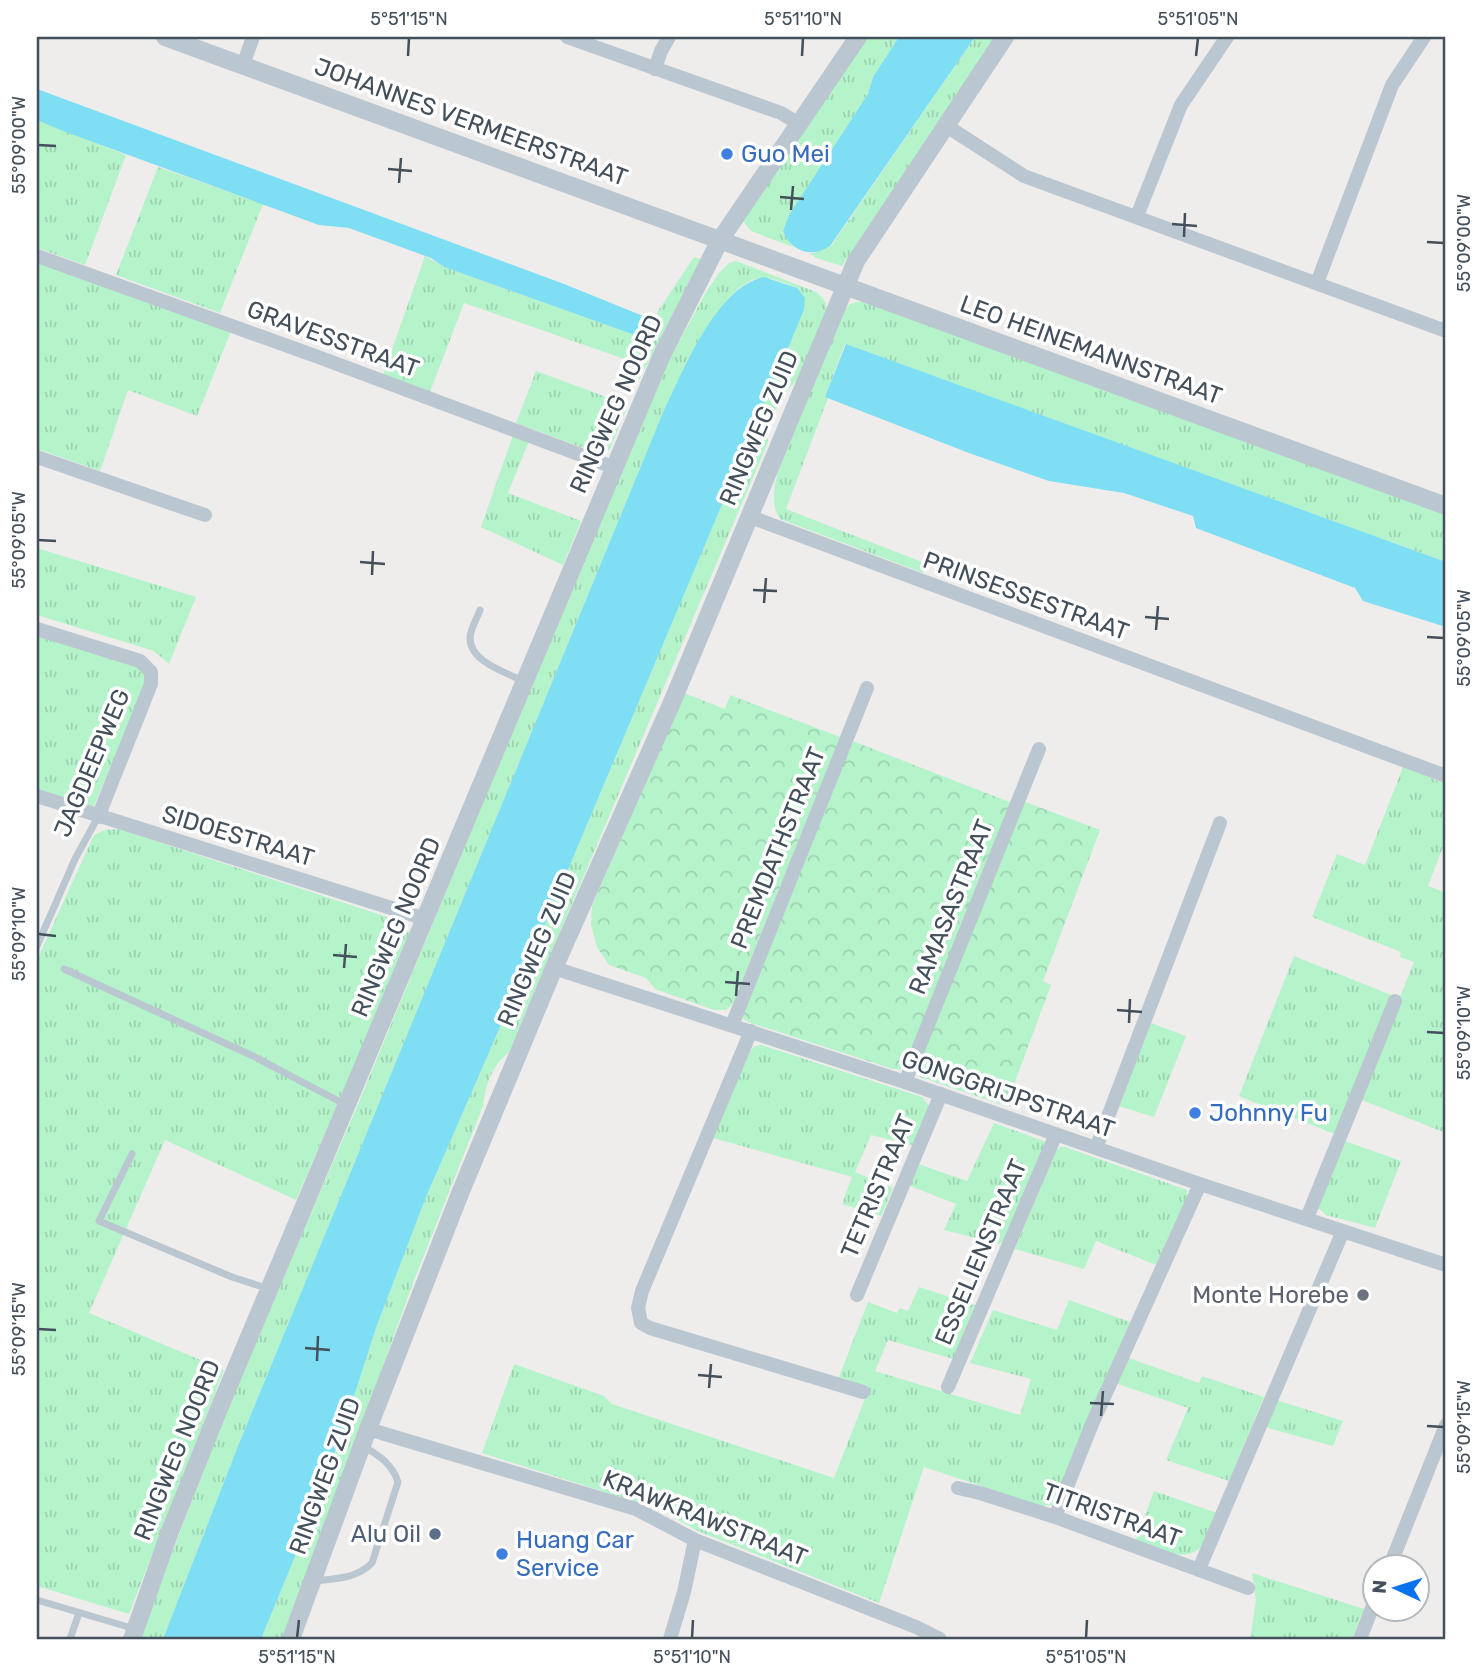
<svg xmlns="http://www.w3.org/2000/svg" width="1483" height="1676" viewBox="0 0 1483 1676" font-family="Rubik,sans-serif">
<style>
.grass{fill:url(#grass-tufts)}
.forest{fill:url(#forest-crowns)}
.water{fill:#7ddef4}
.lines{fill:none;stroke-linecap:round;stroke-linejoin:round}
.service{stroke:#bbc7d0;stroke-width:7}
.minor{stroke:#bbc7d0;stroke-width:14}
.tertiary{stroke:#bbc7d0;stroke-width:18}
.ticks{fill:none;stroke:#43505b;stroke-width:2.5}
.shop-dot{fill:#3f7fe0;stroke:#fff;stroke-width:2.5}
.worship-dot{fill:#6b7280;stroke:#fff;stroke-width:2.5}
.service-dot{fill:#5c6f8a;stroke:#fff;stroke-width:2.5}
.labels{text-anchor:middle;stroke-width:7;stroke-linejoin:round;paint-order:stroke}
.street-label{font-size:24px;fill:#43505b;stroke:#fff}
.shop-label{font-size:24px;fill:#366cbe;stroke:#fff;text-anchor:start}
.worship-label{font-size:24px;fill:#5b616d;stroke:#fff;text-anchor:end}
.service-label{font-size:24px;fill:#4e5e75;stroke:#fff;text-anchor:end}
.neatline{fill:none;stroke:#43505b;stroke-width:2.5}
.ticks-label{font-size:18px;text-anchor:middle;fill:#43505b}
</style>
<defs>
<pattern id="grass-tufts" width="24" height="20" patternUnits="userSpaceOnUse" patternTransform="scale(1.75)"><rect width="24" height="20" fill="#b5f3cb"/><path d="M3 7l-1-3M5 7V3M7 7l1-3M15 17l-1-3M17 17v-4M19 17l1-3" fill="none" stroke="#9dd2b1"/></pattern>
<pattern id="forest-crowns" width="20" height="18" patternUnits="userSpaceOnUse" patternTransform="scale(1.75)"><rect width="20" height="18" fill="#b5f3cb"/><path d="M2 6a3 3 0 1 1 6 0M12 15a3 3 0 1 1 6 0" fill="none" stroke="#9dd2b1"/></pattern>
</defs>
<rect width="100%" height="100%" fill="#efecec"/>
<path class="grass" d="M864,37H899L873,77L868,94L789,215L783,231L793,247L751,231L743,221L747,210Z
M975,37H995L842,266L816,258L811,254L831,246Z
M37,120L126,155L85,265L37,248Z
M158,167L263,204L220,313L116,275Z
M425,256L444,267L632,334L636,337L637,346L652,326L658,311L694,257L701,259L639,380L630,361L464,303L430,392L383,375Z
M37,260L231,331L197,416L128,390L100,471L37,449Z
M736,261L816,292C824,299 828,303 826,314L801,375L786,392L771,418L768,431V442L509,1052C491,1067 486,1084 483,1106L413,1283L284,1639H261L303,1537L344,1427L376,1328L426,1197L548,917L804,310L797,288C787,284 773,277 761,278C722,281 680,377 664,410L238,1446L163,1639H139L231,1399L359,1102L541,662L665,368L706,292L719,273L729,263Z
M856,302H864L1446,515V562L845,344L825,397L828,398L786,509L927,564L923,573L780,519C770,505 774,485 779,469L845,310L850,304Z
M536,371L628,405L610,449L603,453L594,452L516,423Z
M513,435L529,441L508,493L581,521L563,565L481,527Z
M37,548L196,597L169,664L154,651L37,615Z
M37,625L135,656L148,679L93,808L37,790Z
M1403,767L1446,784V839L1428,886L1446,893V1133L1359,1099L1414,962L1400,957L1401,952L1312,917L1337,854L1365,865Z
M119,829L405,923L409,933L407,944L296,1200L165,1140L89,1313L224,1370L129,1614L37,1586V960L94,835L105,830Z
M1294,956L1391,995L1337,1135L1239,1096Z
M1151,1023L1186,1036L1154,1117L1119,1106Z
M761,1045L922,1097L929,1106L915,1146L871,1135L855,1172L893,1188L881,1216L842,1204L852,1177L713,1138L748,1054L755,1046Z
M994,1123L1046,1142L1004,1241L999,1244L944,1230L956,1204L910,1186L918,1164L967,1181Z
M1342,1140L1401,1161L1375,1228L1326,1215L1318,1208Z
M1060,1147H1065L1187,1190V1197L1156,1265L1096,1241L1084,1269L1015,1249L1056,1151Z
M919,1287L975,1305L953,1359L888,1340L875,1371L1020,1415L1031,1379L970,1363L993,1310L1057,1330L1069,1300L1130,1322L1054,1502L1051,1505L1041,1506L924,1467L879,1603L698,1531L658,1509L482,1453L514,1364L604,1396L612,1404L834,1478L869,1388L839,1377L868,1302L897,1313L900,1308L908,1311Z
M1126,1357L1199,1383L1202,1376L1264,1397L1229,1481L1166,1460L1188,1408L1115,1383Z
M1276,1400L1343,1421L1333,1446L1265,1427Z
M1154,1491L1217,1513C1213,1523 1208,1540 1200,1548C1183,1564 1154,1547 1136,1540Z
M1252,1573L1364,1609L1352,1639H1250L1256,1600Z"/>
<path class="forest" d="M684,693L725,709L730,695L840,737L733,1003L726,1010H714L655,989L646,978L609,965L597,947L591,925L592,906Z
M850,740L1012,803L908,1063L901,1069H893L748,1022L742,1018L741,1011Z
M1023,801L1100,830L1043,981L1051,985L1006,1106L920,1077L916,1071Z"/>
<path class="water" d="M899,37H975L830,246C811,259 791,251 783,231L789,215L868,94L873,77Z
M37,89L564,284L648,318L652,326L637,348L636,338L632,334L444,267L431,258L349,228L319,225L63,131L37,120Z
M764,277L797,288L805,298L804,310L548,917L426,1197L376,1328L344,1427L303,1537L261,1639H163L238,1446L664,410C684,370 716,287 764,277Z
M846,344L1446,562V627L1363,601L1355,588L1196,528L1193,516L1124,493L1049,481L969,453L825,397Z"/>
<g class="lines">
<path class="service" d="M480,610C477,618 471,628 470,637C469,662 506,672 525,682
M37,946L75,859L98,817
M64,969L253,1056L346,1105
M132,1154L99,1221L232,1277L269,1289
M313,1581C335,1579 356,1579 372,1563L398,1482C392,1464 380,1456 363,1446
M37,1600L135,1629
M70,1639L79,1613"/>
<path class="minor" d="M567,37L781,113L799,124
M243,65L253,37
M655,69L661,51L669,37
M945,125L1024,176L1446,331
M1137,216L1181,105L1227,37
M37,256L321,358L613,467
M1317,283L1392,85L1424,37
M37,457L205,515
M748,516L1446,776
M37,629L140,661L151,672V684L98,817
M37,796L426,919
M554,968L905,1082L1200,1184L1446,1265
M732,1025L867,688
M751,1031L642,1291L638,1308L641,1323L650,1328L863,1392
M905,1082L1039,749
M1096,1148L1220,823
M1307,1218L1395,1001
M857,1295L941,1094
M948,1387L1056,1134
M368,1429L636,1509L695,1540L916,1627L940,1639
M958,1488L980,1493L1055,1517L1248,1588
M1055,1517L1092,1424L1200,1184
M1389,1568L1446,1425
M1199,1569L1343,1231
M670,1639L684,1592L695,1540
M1360,1639L1374,1603"/>
<path class="tertiary" d="M165,37L1446,506
M132,1639L169,1534L218,1411L661,357L720,240L858,37
M291,1639L368,1429L461,1191L554,968L673,700L856,261L1005,37"/>
</g>
<path class="ticks" d="M408,56L409,38M802,56L803,38M1196,56L1198,38M38,145L56,146M388,169L412,171M399,183L401,158M780,197L804,199M791,210L793,186M1172,224L1197,226M1184,237L1185,213M1427,242L1444,243M38,540L56,541M360,562L385,564M372,575L373,551M753,590L777,591M764,603L766,578M1145,617L1169,619M1156,630L1158,606M1427,637L1444,638M38,934L56,936M333,955L357,957M344,968L346,944M725,982L750,984M736,996L738,971M1117,1010L1142,1012M1129,1023L1130,999M1427,1032L1444,1033M38,1329L56,1330M305,1348L330,1350M317,1361L318,1336M698,1375L722,1377M709,1388L711,1364M1090,1403L1114,1404M1101,1416L1103,1391M1427,1426L1444,1427M297,1638L299,1620M692,1638L693,1620M1086,1638L1087,1620"/>
<g class="shop-dot">
<circle cx="727" cy="154" r="7"/>
<circle cx="1195" cy="1113" r="7"/>
<circle cx="502" cy="1554" r="7"/>
</g>
<circle class="worship-dot" cx="1363" cy="1295" r="7"/>
<circle class="service-dot" cx="435" cy="1534" r="7"/>
<g class="labels">
<g class="street-label">
<text transform="translate(471 122) rotate(20)" y="8">JOHANNES VERMEERSTRAAT</text>
<text transform="translate(333 339) rotate(20)" y="8">GRAVESSTRAAT</text>
<text transform="translate(1091 350) rotate(20)" y="8">LEO HEINEMANNSTRAAT</text>
<text transform="translate(616 404) rotate(-66)" y="8">RINGWEG NOORD</text>
<text transform="translate(759 428) rotate(-67)" y="8">RINGWEG ZUID</text>
<text transform="translate(1026 596) rotate(20)" y="8">PRINSESSESTRAAT</text>
<text transform="translate(92 763) rotate(-67)" y="8">JAGDEEPWEG</text>
<text transform="translate(238 836) rotate(17)" y="8">SIDOESTRAAT</text>
<text transform="translate(778 848) rotate(-68)" y="8">PREMDATHSTRAAT</text>
<text transform="translate(951 907) rotate(-68)" y="8">RAMASASTRAAT</text>
<text transform="translate(396 927) rotate(-67)" y="8">RINGWEG NOORD</text>
<text transform="translate(537 949) rotate(-67)" y="8">RINGWEG ZUID</text>
<text transform="translate(1008 1094) rotate(19)" y="8">GONGGRIJPSTRAAT</text>
<text transform="translate(878 1186) rotate(-67)" y="8">TETRISTRAAT</text>
<text transform="translate(981 1252) rotate(-67)" y="8">ESSELIENSTRAAT</text>
<text transform="translate(177 1450) rotate(-68)" y="8">RINGWEG NOORD</text>
<text transform="translate(325 1476) rotate(-70)" y="8">RINGWEG ZUID</text>
<text transform="translate(1112 1515) rotate(20)" y="8">TITRISTRAAT</text>
<text transform="translate(705 1518) rotate(22)" y="8">KRAWKRAWSTRAAT</text>
</g>
<g class="shop-label">
<text x="741" y="162">Guo Mei</text>
<text x="1209" y="1121">Johnny Fu</text>
<text x="516" y="1548">Huang Car<tspan x="516" dy="28">Service</tspan></text>
</g>
<g class="worship-label">
<text x="1349" y="1303">Monte Horebe</text>
</g>
<g class="service-label">
<text x="421" y="1542">Alu Oil</text>
</g>
</g>
<rect width="1483" height="1676" fill="none" stroke="#ffffff" stroke-width="77"/>
<g transform="translate(1396 1588) rotate(274)"><circle r="33" fill="#ffffff" stroke="#b4b9bd" stroke-width="2"/>
<path d="M0-5L12 26L0 18L-12 26Z" fill="#0872ee"/>
<text y="-10" font-size="19" font-weight="bold" text-anchor="middle" fill="#43505b">N</text>
</g>
<rect x="38" y="38" width="1406" height="1600" class="neatline"/>
<g class="ticks-label">
<text x="409" y="25">5°51'15"N</text>
<text x="803" y="25">5°51'10"N</text>
<text x="1198" y="25">5°51'05"N</text>
<text transform="translate(19 145) rotate(-90)" y="6">55°09'00"W</text>
<text transform="translate(1464 243) rotate(-90)" y="6">55°09'00"W</text>
<text transform="translate(19 540) rotate(-90)" y="6">55°09'05"W</text>
<text transform="translate(1464 638) rotate(-90)" y="6">55°09'05"W</text>
<text transform="translate(19 934) rotate(-90)" y="6">55°09'10"W</text>
<text transform="translate(1464 1033) rotate(-90)" y="6">55°09'10"W</text>
<text transform="translate(19 1329) rotate(-90)" y="6">55°09'15"W</text>
<text transform="translate(1464 1427) rotate(-90)" y="6">55°09'15"W</text>
<text x="297" y="1663">5°51'15"N</text>
<text x="692" y="1663">5°51'10"N</text>
<text x="1086" y="1663">5°51'05"N</text>
</g>
</svg>
